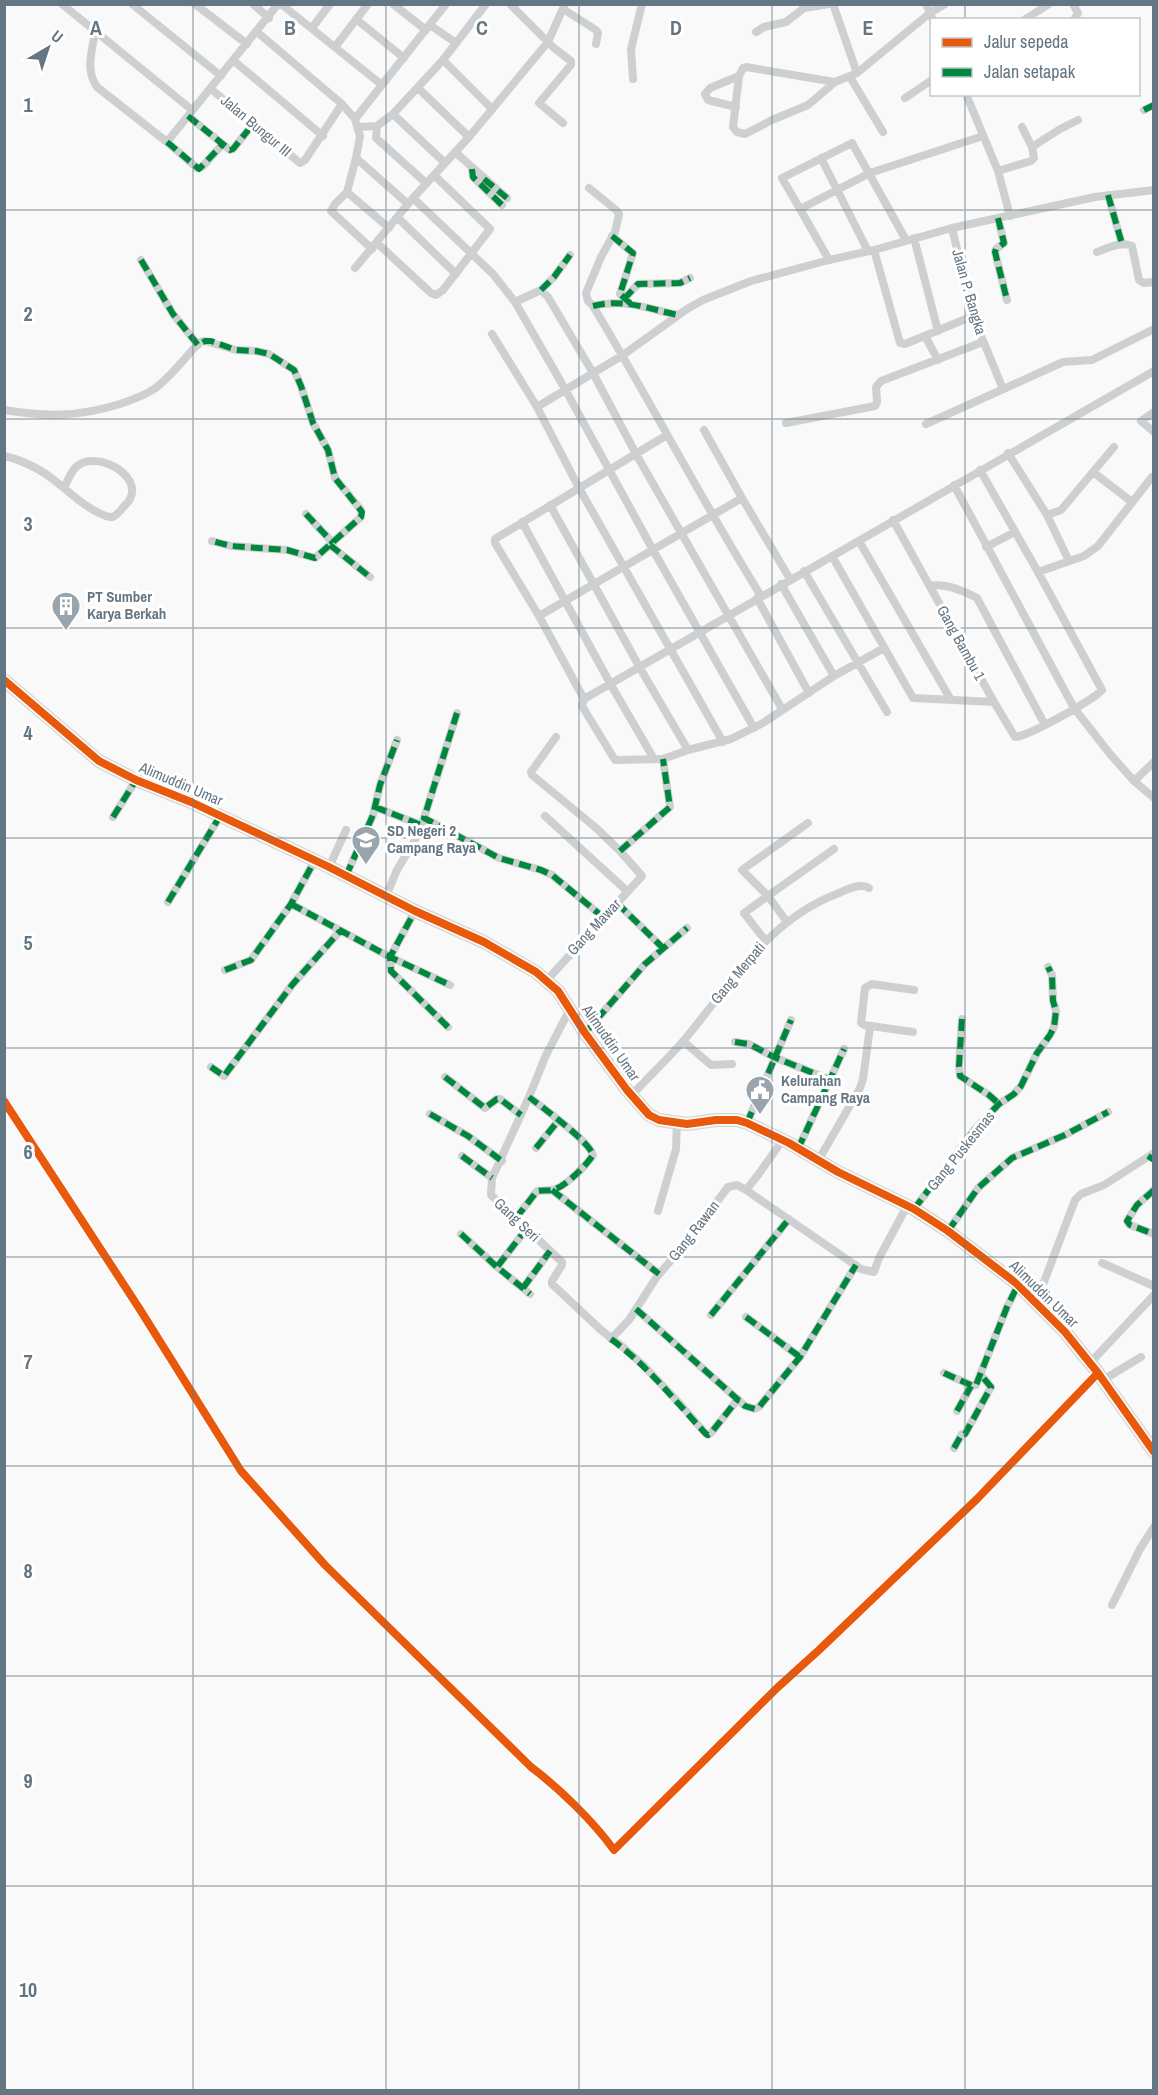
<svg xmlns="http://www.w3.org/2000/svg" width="1158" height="2095" viewBox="0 0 1158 2095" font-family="'Archivo Narrow',sans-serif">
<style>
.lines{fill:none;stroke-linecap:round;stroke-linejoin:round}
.secondary-casing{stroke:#d5d6d7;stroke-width:14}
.street{stroke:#cecfd0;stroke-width:8}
.secondary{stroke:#e1e2e2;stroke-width:12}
.quiet{stroke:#00873e;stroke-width:6;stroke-dasharray:12 6;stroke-linecap:butt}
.cycleway-casing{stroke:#fff;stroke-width:11}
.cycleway{stroke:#e8590c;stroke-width:8}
.grid{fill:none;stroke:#657683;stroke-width:1.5;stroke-opacity:0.55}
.labels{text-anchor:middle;stroke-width:6;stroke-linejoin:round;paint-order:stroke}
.street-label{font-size:15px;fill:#657683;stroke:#fff}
.poi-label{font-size:15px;font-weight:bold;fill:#657683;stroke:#fff;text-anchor:start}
.grid-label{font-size:20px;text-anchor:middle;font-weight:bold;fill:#657683;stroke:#fff;stroke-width:6;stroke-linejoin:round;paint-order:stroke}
</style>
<rect width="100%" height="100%" fill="#f9f9f9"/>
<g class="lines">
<g class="secondary-casing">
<path id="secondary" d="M4,680L99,761L136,780L191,802L329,867L415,911L484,942L536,972L558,991L585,1033L627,1090L649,1115L659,1120L687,1124L716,1120H737L747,1123L789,1143L838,1172L914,1209L948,1231L1016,1283L1065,1332L1098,1373L1154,1452"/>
</g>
<path class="street" d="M62,4L192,110
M132,4L221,76
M195,4L247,44
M253,4L269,18
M281,4L382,85
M393,4L426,30
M510,4L554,48L571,61V65L539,103L563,123
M833,4L857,73
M926,4L933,20
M1073,4L1078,13L1074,20
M563,9L596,30L598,33L596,44
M356,19L404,58
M1024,20L1049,4
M430,25L456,43
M312,28L330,4
M95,32C92,52 85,70 97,87L167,142L197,168L202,167L222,145
M257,32L342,104L355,119L360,136L356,158L408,204
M756,32L764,27L786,22L804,8L829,4
M335,47L368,4
M443,60L492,109
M234,61L323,136
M739,76L733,127L737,132L745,134L772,120L808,105L835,82L857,73L930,13L945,4
M850,77L883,132
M633,79L631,49L642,4
M418,88L469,137
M211,89L300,163L305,160L342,104
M966,94L998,171L1010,216
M905,98L932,80
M736,107L708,100L705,94L710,88L739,76L743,68L746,67L835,82
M1144,110L1154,105
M393,114L445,163
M188,116L230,150L233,149L253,124
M355,119L446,4
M377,126L376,138L426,183
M358,127L377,126L393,114L443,60L486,4
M167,142L278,4
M1032,147L1060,129L1078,120
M455,152L507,198
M356,158L347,192L335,204L331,211L372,249
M821,158L868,251
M472,169L473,177L502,205
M998,171L1031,161L1034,158L1032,147L1022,127
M589,188L616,210L619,214L615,232L601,257L586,293L588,301L593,306C651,402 702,501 761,596
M347,192L389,228
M1108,195L1122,244
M413,198L493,274L515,302L565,389L653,550L754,728
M800,209L782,178L852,143L906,240
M398,218L456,274
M998,218L1004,243L996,249L995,252L1007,300
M952,228L973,316L1003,389
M612,236L633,253L620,294L629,303
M914,238L938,331
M377,243L431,293L436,295L443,290L490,229L434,175
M874,250L900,343L905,344L973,316
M1097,252C1108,248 1121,241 1132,246L1139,280L1144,283L1154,282
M141,260L173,314L198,345
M829,260L800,209L870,173L983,136
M355,268L413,198L469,137L548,42L565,4
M541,290L554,277L570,255
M624,299L638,284L680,283L690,278
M515,302L541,290L548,297L593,373L636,454L782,709
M593,306C623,298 649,309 678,315
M492,334L537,407L579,488L723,742
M925,336L938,360
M537,407L623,355L687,309L703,300L751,281L829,260L874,250L952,228L1095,197L1154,190
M4,410C47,417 78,417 120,404C131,400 144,396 154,389C171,377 185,357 200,342L205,341L236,350L256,351L269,354L294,370L301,386L313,423L328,450L335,478L361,510V517L315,558L287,550L231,546L212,541
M1154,412L1141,421L1154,432
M786,423L875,406L877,402L876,387L881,381L983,342
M926,424L1063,362L1092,360L1154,329
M704,430L742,498L790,579
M1008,453L1047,515L1069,561
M4,456C19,459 38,468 50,477C69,491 84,508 106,516C114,519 116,515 121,510C124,506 128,503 130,499C143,474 93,448 75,468C70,474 67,482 64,488
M980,470L1038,572L1084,556L1098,546L1152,477
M1093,472L1132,502
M954,485L1074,708L1110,754L1134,781L1154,798
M550,505L640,668L688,750
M306,514L333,543
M1047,515L1061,510L1114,447
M893,520L994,702L1015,737C1029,736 1093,700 1102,690L1038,572
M522,522L611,685L654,759
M859,541L951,700
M330,545L370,577
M986,547L1015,532
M832,556L913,698L994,702
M804,571L887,712
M781,584L834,676
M930,586C944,583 964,591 977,598L1045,725
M757,598L809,693
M539,616L742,498
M884,648L834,676L763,723L731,739L688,750L663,759L615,760L582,706L584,699L1154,371
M584,699L539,616L495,543V539L667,435
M1134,781L1154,762
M375,807L421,825
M545,816L627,891
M113,817L136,780
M424,818L499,858L541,870L552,875L603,917
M620,851L670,807L663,759
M329,867L346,830
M346,876L373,815L380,785L397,740
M386,896L397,870L415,840L424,818L457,713
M168,902L220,816
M617,903L663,948
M291,904L390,957L415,911
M787,922L768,896L742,870L808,823
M765,940L744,913L834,849
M225,970L251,960L291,904L315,860
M547,980L642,876L620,851L595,827L532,775L531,772L556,737
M570,1009L546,1055L529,1097L492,1178L491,1195L562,1262V1265L552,1281V1284L601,1330L624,1348L644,1366L680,1404L706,1434L708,1435L711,1433L738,1399
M962,1019L959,1066L960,1076L989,1095L999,1104
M448,1027L391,971L390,957L450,985
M913,1032L864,1025L861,1023L865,988L872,984L914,990
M585,1033L645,964L687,928
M683,1041L711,1065L732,1064
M735,1042L749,1044L774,1057L828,1079
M211,1067L224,1076L292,985L340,931
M445,1077L485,1108L497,1099H500L521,1115
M632,1095C649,1076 669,1058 685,1039C732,983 767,920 839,893C848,889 859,883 869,888
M4,1101L139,1308L241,1471L325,1565L531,1767C559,1788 593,1821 614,1850L777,1688L819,1650L977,1499L1098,1373
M430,1114L468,1136L502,1161
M747,1123L791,1020
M536,1148L558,1121
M798,1149L844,1049
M462,1156L492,1178
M818,1161L860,1088L863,1079L870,1027
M552,1190L659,1274
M746,1190L861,1269L874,1272L879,1258L907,1206
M1154,1190L1137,1205L1127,1221L1130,1225L1154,1234
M914,1209L975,1129L999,1104L1014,1094L1021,1086L1037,1053L1050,1035L1054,1027L1056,1011L1053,1001L1052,975L1048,967
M658,1211L676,1149L677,1122
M516,1218L537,1191C542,1190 547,1191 552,1190C564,1188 586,1166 593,1155C589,1141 543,1108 529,1097
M527,1228L497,1267L530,1294
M948,1231L978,1188L1012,1158L1065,1135L1108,1112
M461,1234L497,1267
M1102,1263L1154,1286
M523,1288L550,1251
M1036,1303L1075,1200L1081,1194L1104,1185L1154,1153
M636,1309L745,1406L755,1409L759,1407L800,1357L856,1265
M711,1315L789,1219
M746,1317L800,1357
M611,1339L629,1320L656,1278L689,1239L728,1187L737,1185L746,1190L758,1175L782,1141
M1090,1363L1154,1295
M944,1373L973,1386L976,1385L1007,1307L1018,1285
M1103,1380L1141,1357
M957,1411L971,1386
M954,1448L962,1434H965L991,1387L981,1375
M1112,1605L1140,1549L1154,1527"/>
<use href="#secondary" class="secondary"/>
<path class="quiet" d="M1144,110L1154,105
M188,116L230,150L233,149L253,124
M167,142L199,169L222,145
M472,169L473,177L502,205
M484,179L507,198
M1108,195L1122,244
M998,218L1004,243L996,249L995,252L1007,300
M612,236L633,253L620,294L631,304
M141,260L173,314L198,345L205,341H211L236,350L256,351L269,354L294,370L301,386L313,423L328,450L335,478L362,512L361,517L315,558L287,550L231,546L212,541
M541,290L554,277L570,255
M624,299L638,284L680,283L690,278
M593,306C623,298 649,309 678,315
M306,514L333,543
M330,545L370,577
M457,713L424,818L499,858L541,870L552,875L603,917
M375,807L421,825
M113,817L136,780
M620,851L670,807L663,759
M346,876L373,815L380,785L397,740
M168,902L220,816
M617,903L663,948
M291,904L390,957L415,911
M225,970L251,960L291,904L315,860
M962,1019L959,1066L960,1076L989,1095L999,1104
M448,1027L391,971L390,957L450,985
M585,1033L645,964L687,928
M735,1042L749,1044L774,1057L828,1079
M211,1067L224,1076L292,985L340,931
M445,1077L485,1108L497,1099H500L521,1115
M430,1114L468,1136L502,1161
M747,1123L791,1020
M536,1148L558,1121
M798,1149L844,1049
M462,1156L492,1178
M1148,1156L1154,1160
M552,1190L659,1274
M1154,1190L1137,1205L1127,1221L1130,1225L1154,1234
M914,1209L975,1129L999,1104L1014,1094L1021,1086L1037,1053L1050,1035L1054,1027L1056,1011L1053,1001L1052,975L1048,967
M516,1218L537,1191C542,1190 547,1191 552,1190C564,1188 586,1166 593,1155C589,1141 543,1108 529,1097
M527,1228L497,1267L530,1294
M948,1231L978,1188L1012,1158L1065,1135L1108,1112
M461,1234L497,1267
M523,1288L550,1251
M636,1309L745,1406L755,1409L759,1407L800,1357L856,1265
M711,1315L789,1219
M746,1317L800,1357
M611,1339C648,1366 675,1401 706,1434L708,1435L711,1433L738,1399
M944,1373L973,1386L976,1385L1007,1307L1018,1285
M957,1411L971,1386
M954,1448L962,1434H965L991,1387L981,1375"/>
<g class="cycleway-casing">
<path id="cycleway" d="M4,680L99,761L136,780L191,802L329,867L415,911L484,942L536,972L558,991L585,1033L627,1090L649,1115L659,1120L687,1124L716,1120H737L747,1123L789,1143L838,1172L914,1209L948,1231L1016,1283L1065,1332L1098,1373L1154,1452
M4,1101L139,1308L241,1471L325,1565L531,1767C559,1788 593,1821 614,1850L777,1688L819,1650L977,1499L1098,1373"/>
</g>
<use href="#cycleway" class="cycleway"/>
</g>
<path class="grid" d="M193,4V2090M386,4V2090M579,4V2090M772,4V2090M965,4V20M965,94V2090M4,210H1154M4,419H1154M4,628H1154M4,838H1154M4,1048H1154M4,1257H1154M4,1466H1154M4,1676H1154M4,1886H1154"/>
<defs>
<g id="building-pin" transform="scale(1.5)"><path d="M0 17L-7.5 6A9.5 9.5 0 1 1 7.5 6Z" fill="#99a4ac" stroke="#fff"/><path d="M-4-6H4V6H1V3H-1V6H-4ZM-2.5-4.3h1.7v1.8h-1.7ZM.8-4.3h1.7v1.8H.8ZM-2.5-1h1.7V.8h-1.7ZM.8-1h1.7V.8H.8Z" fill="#fff"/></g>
<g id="school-pin" transform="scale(1.5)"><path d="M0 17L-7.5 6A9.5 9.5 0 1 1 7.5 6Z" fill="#99a4ac" stroke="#fff"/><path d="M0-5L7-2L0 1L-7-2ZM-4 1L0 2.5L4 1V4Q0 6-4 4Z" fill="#fff"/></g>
<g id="civic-pin" transform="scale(1.5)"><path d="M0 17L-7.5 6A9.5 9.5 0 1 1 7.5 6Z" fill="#99a4ac" stroke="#fff"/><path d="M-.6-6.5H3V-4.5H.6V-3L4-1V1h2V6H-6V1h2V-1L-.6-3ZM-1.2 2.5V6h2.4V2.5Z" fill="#fff"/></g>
</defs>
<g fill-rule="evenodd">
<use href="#building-pin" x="66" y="606"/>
<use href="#school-pin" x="366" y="840"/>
<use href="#civic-pin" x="760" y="1090"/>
</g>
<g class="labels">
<g class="street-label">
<text transform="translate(256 126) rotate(40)" y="5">Jalan Bungur III</text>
<text transform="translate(969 292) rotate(74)" y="5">Jalan P. Bangka</text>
<text transform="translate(961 643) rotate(61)" y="5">Gang Bambu 1</text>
<text transform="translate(181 784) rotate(23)" y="5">Alimuddin Umar</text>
<text transform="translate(594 927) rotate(-47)" y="5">Gang Mawar</text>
<text transform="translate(738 973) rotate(-50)" y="5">Gang Merpati</text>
<text transform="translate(611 1043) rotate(55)" y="5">Alimuddin Umar</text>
<text transform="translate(961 1151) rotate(-51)" y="5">Gang Puskesmas</text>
<text transform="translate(517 1220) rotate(43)" y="5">Gang Seri</text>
<text transform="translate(694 1231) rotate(-52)" y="5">Gang Rawan</text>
<text transform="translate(1044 1294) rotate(44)" y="5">Alimuddin Umar</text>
</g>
<g class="poi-label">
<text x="87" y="602">PT Sumber<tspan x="87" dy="17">Karya Berkah</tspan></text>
<text x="387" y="836">SD Negeri 2<tspan x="387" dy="17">Campang Raya</tspan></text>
<text x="781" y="1086">Kelurahan<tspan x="781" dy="17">Campang Raya</tspan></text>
</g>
</g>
<g class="grid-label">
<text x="96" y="35">A</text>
<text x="290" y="35">B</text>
<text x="482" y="35">C</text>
<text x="676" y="35">D</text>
<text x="868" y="35">E</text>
<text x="28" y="112">1</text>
<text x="28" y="321">2</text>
<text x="28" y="531">3</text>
<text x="28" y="740">4</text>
<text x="28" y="950">5</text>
<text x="28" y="1159">6</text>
<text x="28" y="1369">7</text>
<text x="28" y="1578">8</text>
<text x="28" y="1788">9</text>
<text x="28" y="1997">10</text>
</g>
<rect width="1158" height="2095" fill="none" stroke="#657683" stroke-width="12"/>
<rect x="930" y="18" width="210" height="78" fill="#ffffff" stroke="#c1c8cd" stroke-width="1.5"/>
<rect x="942" y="38" width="30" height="9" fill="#e8590c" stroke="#c1c8cd" stroke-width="1.5"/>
<text x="984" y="48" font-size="18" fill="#657683">Jalur sepeda</text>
<rect x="942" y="68" width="30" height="9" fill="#00873e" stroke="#c1c8cd" stroke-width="1.5"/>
<text x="984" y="78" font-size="18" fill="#657683">Jalan setapak</text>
<g transform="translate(48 48) rotate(39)" stroke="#ffffff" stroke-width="4.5" paint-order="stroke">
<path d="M0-4.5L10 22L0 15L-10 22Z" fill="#657683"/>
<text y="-9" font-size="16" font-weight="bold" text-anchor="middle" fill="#657683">U</text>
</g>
</svg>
